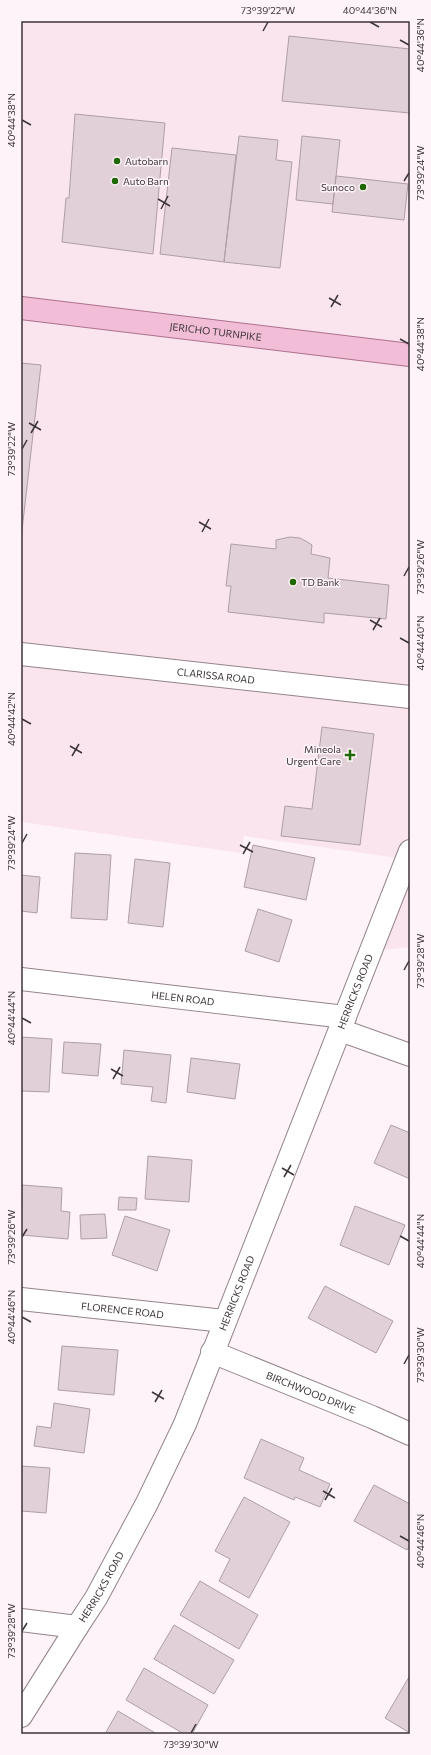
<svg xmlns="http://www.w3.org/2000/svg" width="431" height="1755" viewBox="0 0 431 1755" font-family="Commissioner,sans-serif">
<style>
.built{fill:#fae5ee}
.building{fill:#e2d0d8;stroke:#af9ea6}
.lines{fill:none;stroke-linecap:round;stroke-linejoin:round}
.street-casing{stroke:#94848b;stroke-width:24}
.secondary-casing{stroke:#94848b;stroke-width:24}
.primary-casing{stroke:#ac718e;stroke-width:24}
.street{stroke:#fff;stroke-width:22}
.secondary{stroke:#fff;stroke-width:22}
.primary{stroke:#f2bdd7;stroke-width:22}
.ticks{fill:none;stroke:#3c3538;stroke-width:1.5}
.poi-dot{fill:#1f6801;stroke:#fef3f8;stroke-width:1.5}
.labels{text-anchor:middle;stroke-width:3;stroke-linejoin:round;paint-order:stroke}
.poi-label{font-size:10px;fill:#3c3538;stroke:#fef3f8;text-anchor:start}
.street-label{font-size:10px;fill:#3c3538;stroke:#fef3f8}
.neatline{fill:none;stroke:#3c3538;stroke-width:1.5}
.ticks-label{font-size:10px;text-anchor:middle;fill:#3c3538}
</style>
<rect width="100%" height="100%" fill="#fef3f8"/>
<path class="built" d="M21,21H410V947L372,951L405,859L244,836L241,853L21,822Z"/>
<path class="building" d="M289,36L410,49V113L282,101Z
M75,114L165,123L153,254L62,242L66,198H69Z
M239,136L278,140L276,160L292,162L280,268L224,262Z
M302,136L340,140L333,204L296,200Z
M172,148L236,155L224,262L160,254Z
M336,176L408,184L404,220L332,212Z
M21,363L41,365L21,539Z
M290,537L300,538L309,543L312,545L311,554L330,558L328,578L389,585L386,619L324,613V623L228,612L231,586H226L231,544L276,549V540Z
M322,727L374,734L360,845L281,836L285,806L312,809Z
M253,845L315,858L306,900L244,887Z
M75,853L111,855L107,920L71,918Z
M135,859L170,863L163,927L128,923Z
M21,875L40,877L37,913L21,911Z
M258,909L292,920L279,962L245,951Z
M21,1037L52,1039L49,1092L21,1091Z
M64,1042L101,1044L98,1076L62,1073Z
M124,1050L171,1055L166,1103L151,1101L153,1087L121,1084Z
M191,1058L240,1064L235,1099L187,1092Z
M391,1125L410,1133V1179L374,1163Z
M148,1156L192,1160L189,1202L145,1199Z
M22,1185L62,1188L61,1211L70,1212L68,1239L21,1235Z
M119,1197L137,1198L136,1210H118Z
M355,1206L405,1225L389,1265L340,1245Z
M105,1214L107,1238L81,1239L80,1215Z
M125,1216L170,1230L157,1271L112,1255Z
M325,1286L393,1321L376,1353L308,1318Z
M62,1346L118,1350L114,1395L58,1390Z
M54,1403L90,1409L84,1453L34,1446L37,1426L51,1428Z
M261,1439L304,1458L299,1470L330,1484L320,1507L295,1497L294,1500L244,1478Z
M21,1466L50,1468L46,1513L21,1511Z
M374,1485L410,1504V1545L407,1550L354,1521Z
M244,1497L290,1522L249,1598L219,1581L230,1559L215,1551Z
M200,1581L258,1615L239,1649L180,1615Z
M174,1625L234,1660L214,1694L154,1659Z
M144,1668L208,1705L192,1734H184L126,1700Z
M409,1677H410V1733L385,1718Z
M118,1711L157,1734H105Z"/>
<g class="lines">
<g class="street-casing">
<g id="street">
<path id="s1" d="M21,654L410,697"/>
<path id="s2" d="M21,979L345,1017"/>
<path d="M340,1030L410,1055"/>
<path id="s3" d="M21,1299L224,1321"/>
<path id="s4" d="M212,1352L372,1417L410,1434"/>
<path d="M21,1620L77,1627"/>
</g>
</g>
<g class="secondary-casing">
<g id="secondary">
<path id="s5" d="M21,1716L77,1627L96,1598L147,1503L185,1424L410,851"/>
</g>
</g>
<g class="primary-casing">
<g id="primary">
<path id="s6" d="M21,308L410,355"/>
</g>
</g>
<use href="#street" class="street"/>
<use href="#secondary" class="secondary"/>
<use href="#primary" class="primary"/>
</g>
<path class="ticks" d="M370,22L379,27M263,31L268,22M400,40L409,45M22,120L31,125M404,181L409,173M158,199L170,206M161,209L168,196M329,298L341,305M331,307L338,295M400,339L409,344M29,423L41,430M31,433L38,421M22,449L27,440M199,522L211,529M202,532L209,519M404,576L409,567M370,620L382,627M373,630L380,618M400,638L409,643M22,719L31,724M70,746L82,753M72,756L79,744M22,843L27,834M240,845L253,852M243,854L250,842M404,970L409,961M22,1018L31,1023M111,1069L123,1076M113,1079L120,1067M282,1168L294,1175M284,1177L291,1165M400,1236L409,1241M22,1237L27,1229M22,1317L31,1322M404,1364L409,1355M152,1392L164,1399M155,1402L162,1390M323,1491L335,1498M325,1500L332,1488M400,1536L409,1541M22,1631L27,1623M191,1733L196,1724"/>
<g class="poi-dot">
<circle cx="117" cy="161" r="4"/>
<circle cx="115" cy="181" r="4"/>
<circle cx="363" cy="187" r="4"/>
<circle cx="293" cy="582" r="4"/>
<path d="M348 749h4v4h4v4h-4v4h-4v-4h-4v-4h4z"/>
</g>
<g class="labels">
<g class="poi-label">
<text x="125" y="165">Autobarn</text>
<text x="123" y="185">Auto Barn</text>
<text x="355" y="191" text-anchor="end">Sunoco</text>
<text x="301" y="586">TD Bank</text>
<text x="341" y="753" text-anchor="end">Mineola<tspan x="341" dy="12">Urgent Care</tspan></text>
</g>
<g class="street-label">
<text dy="4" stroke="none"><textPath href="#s6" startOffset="196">JERICHO TURNPIKE</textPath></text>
<text dy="4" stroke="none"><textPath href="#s1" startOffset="196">CLARISSA ROAD</textPath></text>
<text dy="4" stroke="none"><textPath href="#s5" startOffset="800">HERRICKS ROAD</textPath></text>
<text dy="4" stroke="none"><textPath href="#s2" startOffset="163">HELEN ROAD</textPath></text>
<text dy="4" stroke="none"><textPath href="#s5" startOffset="476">HERRICKS ROAD</textPath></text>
<text dy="4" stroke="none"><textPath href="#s3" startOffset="102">FLORENCE ROAD</textPath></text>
<text dy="4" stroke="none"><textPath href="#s4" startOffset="107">BIRCHWOOD DRIVE</textPath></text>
<text dy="4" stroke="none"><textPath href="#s5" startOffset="152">HERRICKS ROAD</textPath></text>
</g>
</g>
<rect width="431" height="1755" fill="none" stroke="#fef3f8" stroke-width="44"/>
<rect x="22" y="22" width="387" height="1711" class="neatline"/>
<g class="ticks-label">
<text x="268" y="14">73°39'22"W</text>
<text x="370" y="14">40°44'36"N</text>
<text transform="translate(420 45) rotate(-90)" y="4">40°44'36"N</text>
<text transform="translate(11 120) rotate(-90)" y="4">40°44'38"N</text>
<text transform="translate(420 173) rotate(-90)" y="4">73°39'24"W</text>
<text transform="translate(420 344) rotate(-90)" y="4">40°44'38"N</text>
<text transform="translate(11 449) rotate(-90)" y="4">73°39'22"W</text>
<text transform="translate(420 567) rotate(-90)" y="4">73°39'26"W</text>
<text transform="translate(420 643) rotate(-90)" y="4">40°44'40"N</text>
<text transform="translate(11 719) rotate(-90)" y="4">40°44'42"N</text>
<text transform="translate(11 843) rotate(-90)" y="4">73°39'24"W</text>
<text transform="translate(420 961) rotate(-90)" y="4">73°39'28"W</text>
<text transform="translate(11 1018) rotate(-90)" y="4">40°44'44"N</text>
<text transform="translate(11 1237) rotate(-90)" y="4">73°39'26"W</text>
<text transform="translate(420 1241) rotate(-90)" y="4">40°44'44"N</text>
<text transform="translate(11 1317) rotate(-90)" y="4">40°44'46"N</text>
<text transform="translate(420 1355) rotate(-90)" y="4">73°39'30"W</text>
<text transform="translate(420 1541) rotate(-90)" y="4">40°44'46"N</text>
<text transform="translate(11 1631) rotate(-90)" y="4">73°39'28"W</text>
<text x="191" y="1748">73°39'30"W</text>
</g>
</svg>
